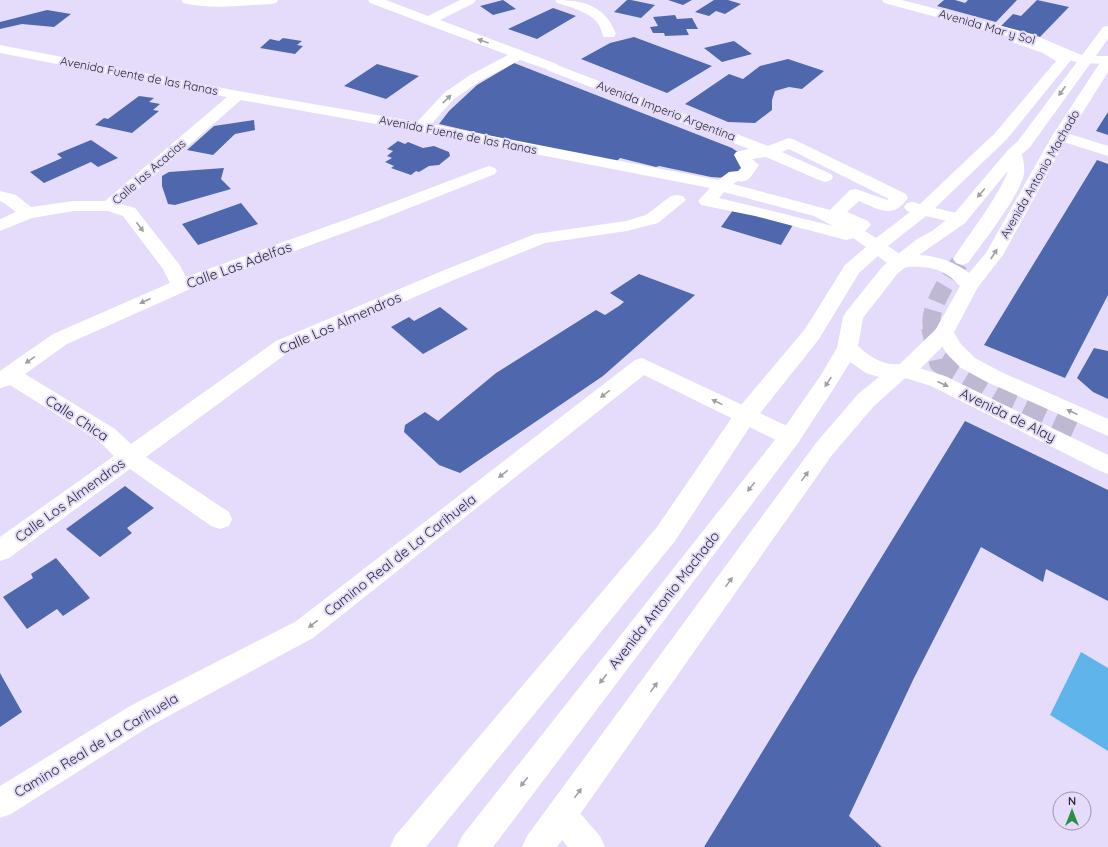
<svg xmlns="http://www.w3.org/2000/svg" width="1108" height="847" viewBox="0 0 1108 847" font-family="Quicksand,sans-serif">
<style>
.water{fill:#5fb5eb}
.building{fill:#4f68ad}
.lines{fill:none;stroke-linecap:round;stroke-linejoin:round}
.minor-tunnel-far1{stroke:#bfb8d3;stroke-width:18;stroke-dasharray:18 9;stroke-linecap:butt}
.minor-tunnel{stroke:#bfb8d3;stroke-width:22;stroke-dasharray:22 11;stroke-linecap:butt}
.pedestrian{fill:#fff;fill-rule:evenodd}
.minor{fill:#fff;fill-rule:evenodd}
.primary{fill:#fff;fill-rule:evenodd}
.oneway{fill:#a09fa4}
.labels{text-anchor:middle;stroke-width:4;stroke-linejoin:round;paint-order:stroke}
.far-street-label{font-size:12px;fill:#2d2a35;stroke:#e4dcfa}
.street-label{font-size:14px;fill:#2d2a35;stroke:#e4dcfa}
</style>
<rect width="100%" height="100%" fill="#e4dcfa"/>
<path class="water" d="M1081,652L1108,668V751L1050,715Z"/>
<path class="building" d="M503,0L516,9L493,15L480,6Z
M627,0H631L655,5L641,18L614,12Z
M668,0H692L683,5Z
M714,0H728L741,4L725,14L716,11L709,16L695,12Z
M944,0H955L965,3L968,0H1017L996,22L937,6Z
M1037,0L1069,7L1040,37L1001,26L1013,14L1021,16Z
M553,8L576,16L537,39L508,29Z
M47,10L71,14L54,27L22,24L0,29V22Z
M675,15L677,19L692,18L698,29H686L689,35L665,36L664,33H653L650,27L658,26L653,17Z
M634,37L712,66L667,93L581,59L610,43Z
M283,38L302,41L297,45L303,46L295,54L260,48L270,39L279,41Z
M734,41L752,54L722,62L704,48Z
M788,59L824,71L802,89L789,87L775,91L772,100V110L755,123L728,122L685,104L729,74L743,79L760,66Z
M514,63L732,148L742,155L751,165L725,178L711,177L659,166L656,167L620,158L617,161L513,141L439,124L449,111L477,85Z
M377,64L419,76L386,99L344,86Z
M139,96L154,98L149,102L160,104L153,110L159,111L132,133L95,125L104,118L108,119Z
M1108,112V135L1096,131Z
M254,120L255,130L235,134L213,155L187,150L214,126Z
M91,140L118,158L98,167L91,162L44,183L30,172L62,158L57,154Z
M398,141L405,144L408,142L423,148L434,146L449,152L450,156L439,165L429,166L419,172L416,171L411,175L391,168L394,166L385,162L392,158L387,156L393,151L387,149Z
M1097,160L1108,164V295L1065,378L984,345Z
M224,168L221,179L231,189L175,205L168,204L162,186V176L169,172Z
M241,203L258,224L198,245L182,224Z
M736,206L794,223L781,245L721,227Z
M639,274L695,295L603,376L460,473L439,465L404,432L405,425L425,412L438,421L496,373L596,310L605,315L619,306L624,302L610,293Z
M440,307L468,329L423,354L391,327L409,317L414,321Z
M1094,348L1108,351V399L1093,392L1077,378Z
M965,421L1108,490V601L1046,569L1043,582L981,547L914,678L849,816L882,847H704Z
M125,486L154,508L127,528L132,533L100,557L66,529Z
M56,558L90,598L63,616L57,609L27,629L3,597L33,578L31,574Z
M0,673L22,712L0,727Z"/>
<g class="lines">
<path class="minor-tunnel-far1" d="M932,328C927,308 951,275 962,259"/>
<path class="minor-tunnel" d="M932,327L940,362L1003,400L1073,432"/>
<path class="pedestrian" d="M1017,35C1034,39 1061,45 1071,60L1007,139L935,208L965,215L968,219L965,223L959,224L926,216L888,246L907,259L909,263L907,267C894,270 887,263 878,256L859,273L819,339L753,422L675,541L426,847H390L395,836L657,527L737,410L805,329L845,265L866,247L853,238L846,240L755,216L701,205L698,201L710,188L421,132L416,130L413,127L416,124L421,122L718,180L729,172L738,171L741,168L734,155L736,152L749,149L547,70L545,67L547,64L552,63L768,146L789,138L795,140L906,194L908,198C893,220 878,209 859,201L847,212L868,221L871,225L865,231L876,238L910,212L907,211L904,207L907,203L913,202L920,204L995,133L1056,61L1043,53L1012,42L1010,39L1012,36ZM789,149L889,199L887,200L856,189L850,190L830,210L733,184L738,181C749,184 753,173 759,165L752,159L766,157L819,180L825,182L831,180L833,177L831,174L782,152ZM724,192L814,216L833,226L719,198Z"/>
<path class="minor" d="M181,0H278L276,3L272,4C243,5 212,10 183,3Z
M368,0H386L428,16L460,0H476L474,3L440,20L557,64L559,67L557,70L552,71L520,60L480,81L454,99L426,130L421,132L241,100L121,204L135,208L179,264L186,277L367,212L483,168L489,166L495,168L497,171L495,174L379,220L188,290L67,344L25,374L115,429L131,444L276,341L442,271L535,234L626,221L646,215L671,196L677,195L683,196L686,200L658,223L627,231L545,243L456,279L290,351L146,457L229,512L232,519L229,526L220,529L211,526L130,469L9,558L0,561V537L114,456L99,441L10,385L0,388V371L53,334L170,283L163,269L123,216L108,211H74L32,218L0,231V219L16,212L4,203L0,201V191L16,195L31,207L74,201H105L227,97L0,53V45L238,91L417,122L444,93L470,75L508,55L370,3Z
M555,0C583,0 605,5 616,34L614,37H604C601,32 601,27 597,22C587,11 570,7 557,3Z
M882,0H902L1032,34L1079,54L1085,56H1108V64L1080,63L1069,60L1022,40L884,3Z
M1060,131L1108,146V156L1054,139L1052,136L1054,133Z
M1014,148L1020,150C1023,155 1025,167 1024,174C1019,197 983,242 968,263L962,265L956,263L953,259C971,231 992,206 1006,176C1010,168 1003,157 1008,150Z
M944,326L951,328L961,344L975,358L1001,372L1108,419V436L987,382L961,368L947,354L934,333L937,328Z
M642,358L798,431L801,437L798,443L790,445L782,443L644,375L313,638L150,726L11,814L0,818V786L130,706L295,622L635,360Z
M906,364L945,376L1108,455V474L1100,471L931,386L899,376L896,371L899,366Z
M561,800L572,804L600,836L605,847H568L550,826L546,815L550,804Z"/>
<path class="primary" d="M1108,26V39L1030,147L1020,156L965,223L919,255C938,256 955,262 969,273L986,253L1052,136L1103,58L1108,57V72L1068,136L1003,255L978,287L951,338L913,376L904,379L874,406L832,455L557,847H522L527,836L816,443L858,394L879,377L866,373L850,362L836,385L798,443L493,847H457L462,836L782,431L821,375L837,348L843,317L846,312L883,266L917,239L932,231L953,215L1008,150L1018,141L1103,27ZM906,267C929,266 943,268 960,286L936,329L900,364C883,366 870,357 858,346L863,318L897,274Z"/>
</g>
<defs><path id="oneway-solid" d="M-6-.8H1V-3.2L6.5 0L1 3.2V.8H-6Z"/></defs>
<g class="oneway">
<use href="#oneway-solid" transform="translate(483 41) rotate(-160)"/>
<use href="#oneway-solid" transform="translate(1062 91) rotate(126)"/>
<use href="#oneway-solid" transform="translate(447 99) rotate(-44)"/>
<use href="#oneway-solid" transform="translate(981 193) rotate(130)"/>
<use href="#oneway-solid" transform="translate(140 227) rotate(53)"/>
<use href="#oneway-solid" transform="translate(994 254) rotate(-57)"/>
<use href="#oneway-solid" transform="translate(145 301) rotate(156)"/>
<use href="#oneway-solid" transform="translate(30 360) rotate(145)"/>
<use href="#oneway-solid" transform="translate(828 382) rotate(123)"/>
<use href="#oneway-solid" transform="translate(943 384) rotate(24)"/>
<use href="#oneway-solid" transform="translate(605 394) rotate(142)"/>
<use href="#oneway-solid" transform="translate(717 402) rotate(-154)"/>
<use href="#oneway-solid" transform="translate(1072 412) rotate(-156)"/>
<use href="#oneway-solid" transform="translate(503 474) rotate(142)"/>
<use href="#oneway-solid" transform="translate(805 476) rotate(-54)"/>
<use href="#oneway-solid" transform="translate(751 487) rotate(128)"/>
<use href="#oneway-solid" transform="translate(729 582) rotate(-54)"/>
<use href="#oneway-solid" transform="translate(313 624) rotate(142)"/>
<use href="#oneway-solid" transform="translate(603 679) rotate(128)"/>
<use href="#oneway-solid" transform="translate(654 687) rotate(-54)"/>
<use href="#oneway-solid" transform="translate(524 782) rotate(128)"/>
<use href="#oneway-solid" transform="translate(578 793) rotate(-54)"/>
</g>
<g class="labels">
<g class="far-street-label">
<text transform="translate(987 27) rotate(16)" y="4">Avenida Mar y Sol</text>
<text transform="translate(139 76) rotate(11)" y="4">Avenida Fuente de las Ranas</text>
<text transform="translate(666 111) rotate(21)" y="4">Avenida Imperio Argentina</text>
<text transform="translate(458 135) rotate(11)" y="4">Avenida Fuente de las Ranas</text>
<text transform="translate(149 172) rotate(-41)" y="4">Calle las Acacias</text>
<text transform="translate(1040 174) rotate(-60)" y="4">Avenida Antonio Machado</text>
</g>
<g class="street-label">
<text transform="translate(239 265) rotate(-20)" y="5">Calle Las Adelfas</text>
<text transform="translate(340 323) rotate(-24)" y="5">Calle Los Almendros</text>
<text transform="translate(1008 415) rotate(26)" y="5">Avenida de Alay</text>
<text transform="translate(77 418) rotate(33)" y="5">Calle Chica</text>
<text transform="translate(70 500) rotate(-36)" y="5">Calle Los Almendros</text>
<text transform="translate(400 555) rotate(-38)" y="5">Camino Real de La Carihuela</text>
<text transform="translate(664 600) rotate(-52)" y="5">Avenida Antonio Machado</text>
<text transform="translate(96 745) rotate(-31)" y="5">Camino Real de La Carihuela</text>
</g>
</g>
<g transform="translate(1072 811)"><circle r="19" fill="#e4dcfa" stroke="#9b95ab"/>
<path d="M0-3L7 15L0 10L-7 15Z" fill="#279047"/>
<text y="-6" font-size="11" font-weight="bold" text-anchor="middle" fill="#2d2a35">N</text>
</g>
</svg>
